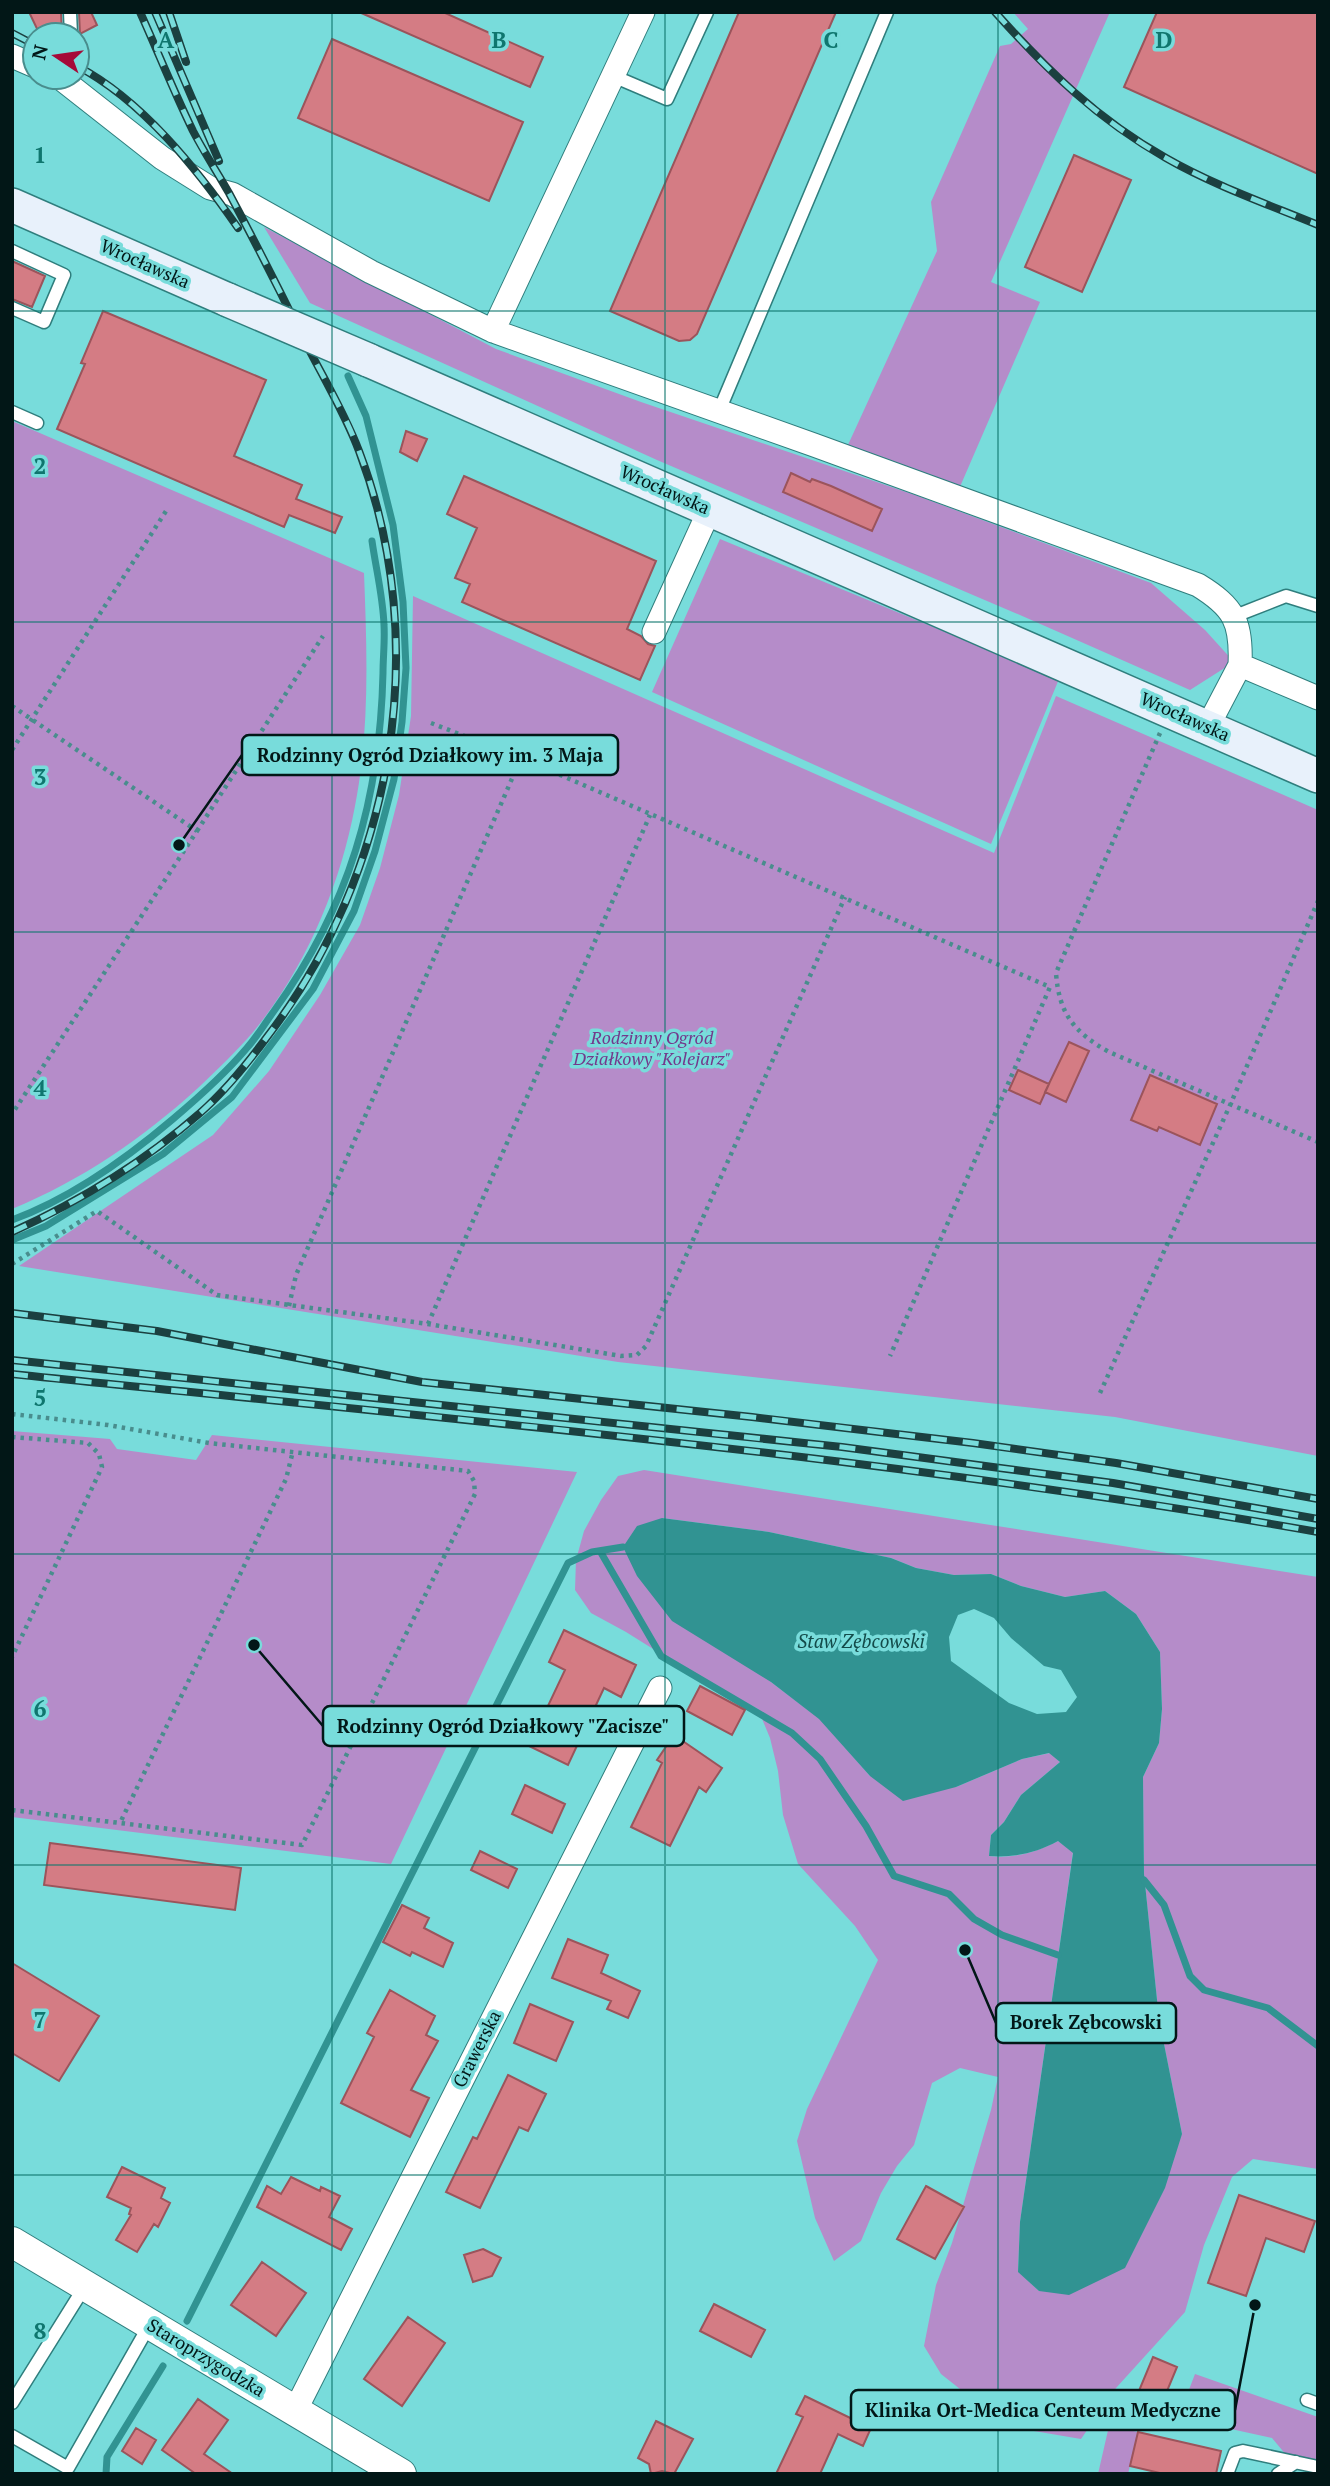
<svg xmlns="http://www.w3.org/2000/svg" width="1330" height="2486" viewBox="0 0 1330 2486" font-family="'PT Serif',serif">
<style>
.green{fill:#b58cc9;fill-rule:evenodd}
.water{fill:#319392;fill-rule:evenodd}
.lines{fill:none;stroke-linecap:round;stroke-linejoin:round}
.stream{stroke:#319392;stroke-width:7}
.building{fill:#d47c84;stroke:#9b545b;stroke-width:2}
.service-casing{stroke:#2f7e7d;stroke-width:15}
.minor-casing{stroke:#2f7e7d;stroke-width:25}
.tertiary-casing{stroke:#2f7e7d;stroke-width:32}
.secondary-casing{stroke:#2f7e7d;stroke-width:36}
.path{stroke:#498d8d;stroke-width:4.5;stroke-dasharray:3.5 5;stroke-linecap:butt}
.service{stroke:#fff;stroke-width:12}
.minor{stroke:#fff;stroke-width:23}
.tertiary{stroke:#fff;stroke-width:30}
.secondary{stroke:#e8f1fb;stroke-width:33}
.rail-casing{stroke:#1b4040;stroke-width:8}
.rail{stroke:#78dcdb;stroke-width:5;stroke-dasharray:16;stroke-linecap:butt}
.secondary-bridge-casing{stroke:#2f7e7d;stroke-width:36;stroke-linecap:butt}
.secondary-bridge{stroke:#e8f1fb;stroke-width:33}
.grid{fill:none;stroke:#0f766e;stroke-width:2;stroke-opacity:0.55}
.labels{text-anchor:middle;stroke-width:7;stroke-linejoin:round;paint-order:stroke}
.street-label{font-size:18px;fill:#021717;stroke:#78dcdb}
.park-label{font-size:18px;font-style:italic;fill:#73398b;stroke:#78dcdb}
.water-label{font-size:19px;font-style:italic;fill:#134b4a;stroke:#78dcdb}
.grid-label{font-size:23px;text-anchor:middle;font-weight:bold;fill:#0f766e;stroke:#78dcdb;stroke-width:7;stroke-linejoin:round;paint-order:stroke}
.leader{fill:none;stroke:#021717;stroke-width:2.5}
.callout-dot{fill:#021717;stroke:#78dcdb;stroke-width:2.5}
.callout{fill:#78dcdb;stroke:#021717;stroke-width:2.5}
.callout-label{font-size:19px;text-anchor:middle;font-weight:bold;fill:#021717}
</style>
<rect width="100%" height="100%" fill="#78dcdb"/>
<path class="green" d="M1013,12H1110L991,282L1040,302L959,489L847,447L937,251L931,202L1000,46L1011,44L1028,29Z
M264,227L496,349L641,402L918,496L1151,583L1205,630L1234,662L1190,690L1020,615L657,460L310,303Z
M12,421L364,573C367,651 370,729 355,806C340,886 306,967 254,1031C237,1051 217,1070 198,1088C142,1139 82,1180 12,1209Z
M720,539L1059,679L991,844L652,692Z
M413,596L994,853L1056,696L1318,810V1456L1115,1417L618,1362L19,1266L213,1135L269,1071L320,995L360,925L380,868L399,795L411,716Z
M12,1431L110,1439L117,1449L196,1460L212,1435L577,1472L391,1864L12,1817Z
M644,1470L1318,1577V2169L1253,2159L1232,2177L1204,2245L1185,2312L1116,2388L1081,2439L1028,2430L979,2404L941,2374L924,2346L936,2285L952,2243L991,2110L998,2077L960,2068L932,2083L914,2145L897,2166L881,2193L861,2241L834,2261L815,2218L797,2141L807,2109L878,1960L855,1926L798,1864L783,1815L778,1771L770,1738L758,1709L698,1677L626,1632L591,1613L575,1590L576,1560L584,1531L601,1500L618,1476ZM662,1518L769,1532L891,1558L916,1568L954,1575L991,1574L1021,1586L1065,1597L1105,1591L1136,1614L1160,1652L1162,1709L1159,1743L1143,1777L1144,1874L1159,2019L1182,2134L1039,2291L1018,2271L1020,2222L1073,1852L1058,1841C1037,1852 1013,1859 989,1856L991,1835L1004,1822L1021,1795L1060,1762L1050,1753L1022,1759L956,1787L870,1776L820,1719L771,1682Z
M1195,2374L1318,2417V2462L1287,2456L1272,2438L1190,2420L1182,2408Z
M1109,2426L1138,2432L1128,2474H1098Z"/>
<path class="water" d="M662,1518L769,1532L891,1558L916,1568L954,1575L991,1574L1021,1586L1065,1597L1105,1591L1136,1614L1160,1652L1162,1709L1159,1743L1143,1777L1144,1874L1159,2019L1182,2134L1165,2188L1125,2268L1069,2295L1039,2291L1018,2272L1020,2222L1073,1853L1058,1841C1036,1853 1013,1858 989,1856L991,1835L1004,1822L1021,1795L1060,1762L1049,1753L1022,1759L956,1787L903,1801L870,1776L819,1719L771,1682L672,1621L637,1576L623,1547L637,1526ZM974,1609L994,1618L1011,1638L1044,1666L1061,1670L1077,1697L1066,1712L1037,1714L1009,1703L951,1661L949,1637L958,1615Z"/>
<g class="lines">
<path class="stream" d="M12,1220C72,1198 126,1159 173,1119C199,1097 224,1075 246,1049C257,1037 265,1023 274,1011C349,907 380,800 383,673C383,657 385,641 384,625C383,597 376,569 372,541
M12,1240L46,1226L163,1154L232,1097L313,989L354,911L375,851L394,779L402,722L406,668L403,602L393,525L366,416L348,376
M600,1551L661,1656L792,1733L820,1759L866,1826L894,1876L949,1894L974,1919L1002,1935L1058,1955
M1144,1880L1164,1905L1190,1976L1204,1990L1268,2008L1318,2046
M187,2321L568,1563L592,1552L623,1547
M106,2474L107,2457L163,2366"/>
</g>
<path class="building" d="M29,12H61L62,35H40Z
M79,12H91L97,25L80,34Z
M359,12H443L543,57L530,87Z
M739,12H836L697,334L690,340L679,341L610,311Z
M1157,12H1318V174L1124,87Z
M332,39L523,122L489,201L298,118Z
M1074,155L1131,180L1082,292L1025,267Z
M12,261L45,276L32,307L12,299Z
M103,311L266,380L234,456L302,485L296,499L342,517L335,533L289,515L284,527L57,429L85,364L81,363Z
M406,431L427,439L417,461L400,452Z
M791,473L810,482L812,479L831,486L882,509L872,531L783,492Z
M464,476L656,561L627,629L641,636L648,644L655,646L640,680L462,602L470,584L455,578L477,528L447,514Z
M1069,1042L1089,1051L1066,1102L1045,1092Z
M1018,1070L1049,1084L1040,1104L1009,1090Z
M1150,1075L1217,1104L1200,1145L1159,1127L1157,1131L1131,1120Z
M564,1630L636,1665L621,1697L604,1688L568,1765L529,1746L565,1670L549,1662Z
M700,1686L745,1710L732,1735L687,1711Z
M674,1735L722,1768L706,1792L699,1787L670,1846L631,1827L662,1763L657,1760Z
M525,1785L565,1804L552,1833L512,1814Z
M50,1843L241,1868L235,1910L44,1885Z
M480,1851L517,1869L508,1888L471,1870Z
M402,1905L429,1918L424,1928L453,1943L443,1967L412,1952L410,1956L383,1942Z
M568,1939L608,1955L601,1973L640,1991L628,2018L607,2009L611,2001L552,1978Z
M12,1963L99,2016L59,2081L12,2053Z
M390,1990L435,2016L426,2035L438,2041L411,2090L429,2098L410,2137L341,2103L374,2037L367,2033Z
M530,2004L573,2022L556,2061L514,2043Z
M508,2075L546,2094L528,2131L519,2127L480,2208L446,2192L473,2137L477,2139Z
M122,2167L165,2188L161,2198L170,2203L158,2227L154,2224L137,2252L116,2240L131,2215L129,2214L131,2208L107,2197Z
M291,2177L320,2191L321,2187L340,2196L329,2217L352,2229L341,2250L257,2207L267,2186L281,2194Z
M926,2186L964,2207L935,2259L897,2239Z
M1239,2195L1315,2221L1304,2252L1266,2238L1246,2296L1208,2283Z
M483,2249L501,2258L492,2276L473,2282L464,2255Z
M262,2262L306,2293L276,2336L231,2305Z
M714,2304L765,2330L751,2357L700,2331Z
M408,2317L445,2343L402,2406L364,2379Z
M1153,2357L1177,2367L1155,2420L1131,2410Z
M805,2396L871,2428L863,2446L838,2434L820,2474H776L803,2417L796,2414Z
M198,2399L228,2420L204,2454L233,2474H196L162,2450Z
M656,2421L693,2439L674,2474L662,2471L651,2474L649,2464L638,2458Z
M136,2428L156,2440L142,2464L122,2451Z
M1138,2432L1221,2451L1216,2474H1164L1130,2466Z"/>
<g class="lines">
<g class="service-casing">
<path id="service" d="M70,12L71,35
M613,76L667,99L707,12
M12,251L64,275L44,322L12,308
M719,411L887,12
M12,412L37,423
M1235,616L1286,596L1318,606
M1307,2400L1318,2404
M12,2403L85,2286
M12,2436L68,2468L150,2324
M1227,2474L1235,2453L1243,2451L1318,2467
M1278,2474L1296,2462"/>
</g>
<g class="minor-casing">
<path id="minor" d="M12,56L35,66
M59,77L162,158L210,188L232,194L371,272L493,331L814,445L1198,585C1234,607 1242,622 1240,665
M493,331L643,12
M654,632L710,509
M1207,728L1240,665L1318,698
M295,2411L660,1688"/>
</g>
<g class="tertiary-casing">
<path id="tertiary" d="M12,2242L401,2474"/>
</g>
<g class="secondary-casing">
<path id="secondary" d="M12,205L228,300
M368,360L1318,776"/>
</g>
<path class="path" d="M12,706L197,831L12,1114
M431,723L521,758
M1160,733L1056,973C1059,1014 1074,1032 1109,1052L1318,1142
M12,750L168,508
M197,831L323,636
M12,1264L97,1211L217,1295L428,1324L621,1356L637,1355L646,1346L845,897
M289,1306L296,1275L521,758L1050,987L890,1356
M428,1324L650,815
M1100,1393L1231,1103L1318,901
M12,1414L108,1425L209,1443L468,1471L474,1481L475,1494L302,1845L120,1823L286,1479L293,1451
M12,1437L88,1443L99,1454L102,1467L12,1657
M12,1810L120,1823"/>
<use href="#service" class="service"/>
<use href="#minor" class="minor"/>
<use href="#tertiary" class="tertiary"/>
<use href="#secondary" class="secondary"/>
<g class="rail-casing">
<path id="rail" d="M155,12L219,161
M169,12L186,62
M995,12C1047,70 1097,119 1166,158C1213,185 1267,204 1318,225
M12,33L35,45
M77,66C142,100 197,169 238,228
M12,1232C80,1201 144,1162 200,1113C225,1091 247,1064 267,1037C393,873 433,646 359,451C344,411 320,372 301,334C278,287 254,240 229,193C217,172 204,152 193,131C174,92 158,52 140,12
M12,1313L157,1331L422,1382L752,1417L973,1443L1116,1463L1318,1499
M12,1360L842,1447L1113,1483L1318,1519
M12,1374C448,1419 886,1456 1318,1532"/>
</g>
<use href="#rail" class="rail"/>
<g class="secondary-bridge-casing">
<path id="secondary-bridge" d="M228,300L368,360"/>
</g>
<use href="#secondary-bridge" class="secondary-bridge"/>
</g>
<path class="grid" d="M332,12V2474M665,12V2474M998,12V2474M12,311H1318M12,622H1318M12,932H1318M12,1243H1318M12,1554H1318M12,1865H1318M12,2175H1318"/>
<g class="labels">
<g class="street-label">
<text transform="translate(145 264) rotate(24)" y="6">Wrocławska</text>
<text transform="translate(665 490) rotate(24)" y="6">Wrocławska</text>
<text transform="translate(1185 717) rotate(24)" y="6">Wrocławska</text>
<text transform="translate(477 2049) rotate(-63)" y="6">Grawerska</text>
<text transform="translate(206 2358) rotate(31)" y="6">Staroprzygodzka</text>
</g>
<g class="park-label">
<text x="652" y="1044">Rodzinny Ogród<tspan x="652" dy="21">Działkowy "Kolejarz"</tspan></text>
</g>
<g class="water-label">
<text x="861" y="1648">Staw Zębcowski</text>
</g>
</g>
<g class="grid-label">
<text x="166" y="48">A</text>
<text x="499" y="48">B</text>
<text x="831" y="48">C</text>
<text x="1164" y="48">D</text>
<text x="40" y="163">1</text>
<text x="40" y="474">2</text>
<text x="40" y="785">3</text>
<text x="40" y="1096">4</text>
<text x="40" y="1406">5</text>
<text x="40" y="1717">6</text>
<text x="40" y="2028">7</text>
<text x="40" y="2339">8</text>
</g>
<path class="leader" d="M179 845L242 755M254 1645L323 1726M965 1950L996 2023M1255 2305L1235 2410"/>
<g class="callout-dot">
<circle cx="179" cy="845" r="7"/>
<circle cx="254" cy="1645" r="7"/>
<circle cx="965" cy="1950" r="7"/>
<circle cx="1255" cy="2305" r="7"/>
</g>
<g class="callout">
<rect x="242" y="735" width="376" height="40" rx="7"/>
<rect x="323" y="1706" width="361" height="40" rx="7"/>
<rect x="996" y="2003" width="180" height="40" rx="7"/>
<rect x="851" y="2390" width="384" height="40" rx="7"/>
</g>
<g class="callout-label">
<text x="430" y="762">Rodzinny Ogród Działkowy im. 3 Maja</text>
<text x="503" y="1733">Rodzinny Ogród Działkowy "Zacisze"</text>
<text x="1086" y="2029">Borek Zębcowski</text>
<text x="1043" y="2417">Klinika Ort-Medica Centeum Medyczne</text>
</g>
<rect width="1330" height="2486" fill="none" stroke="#021717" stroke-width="28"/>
<g transform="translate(56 56) rotate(283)"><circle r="33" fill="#78dcdb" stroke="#498d8d" stroke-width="2"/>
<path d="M0-5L12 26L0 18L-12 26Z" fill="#a50a38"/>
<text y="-10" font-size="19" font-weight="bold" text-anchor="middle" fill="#021717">N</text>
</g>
</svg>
